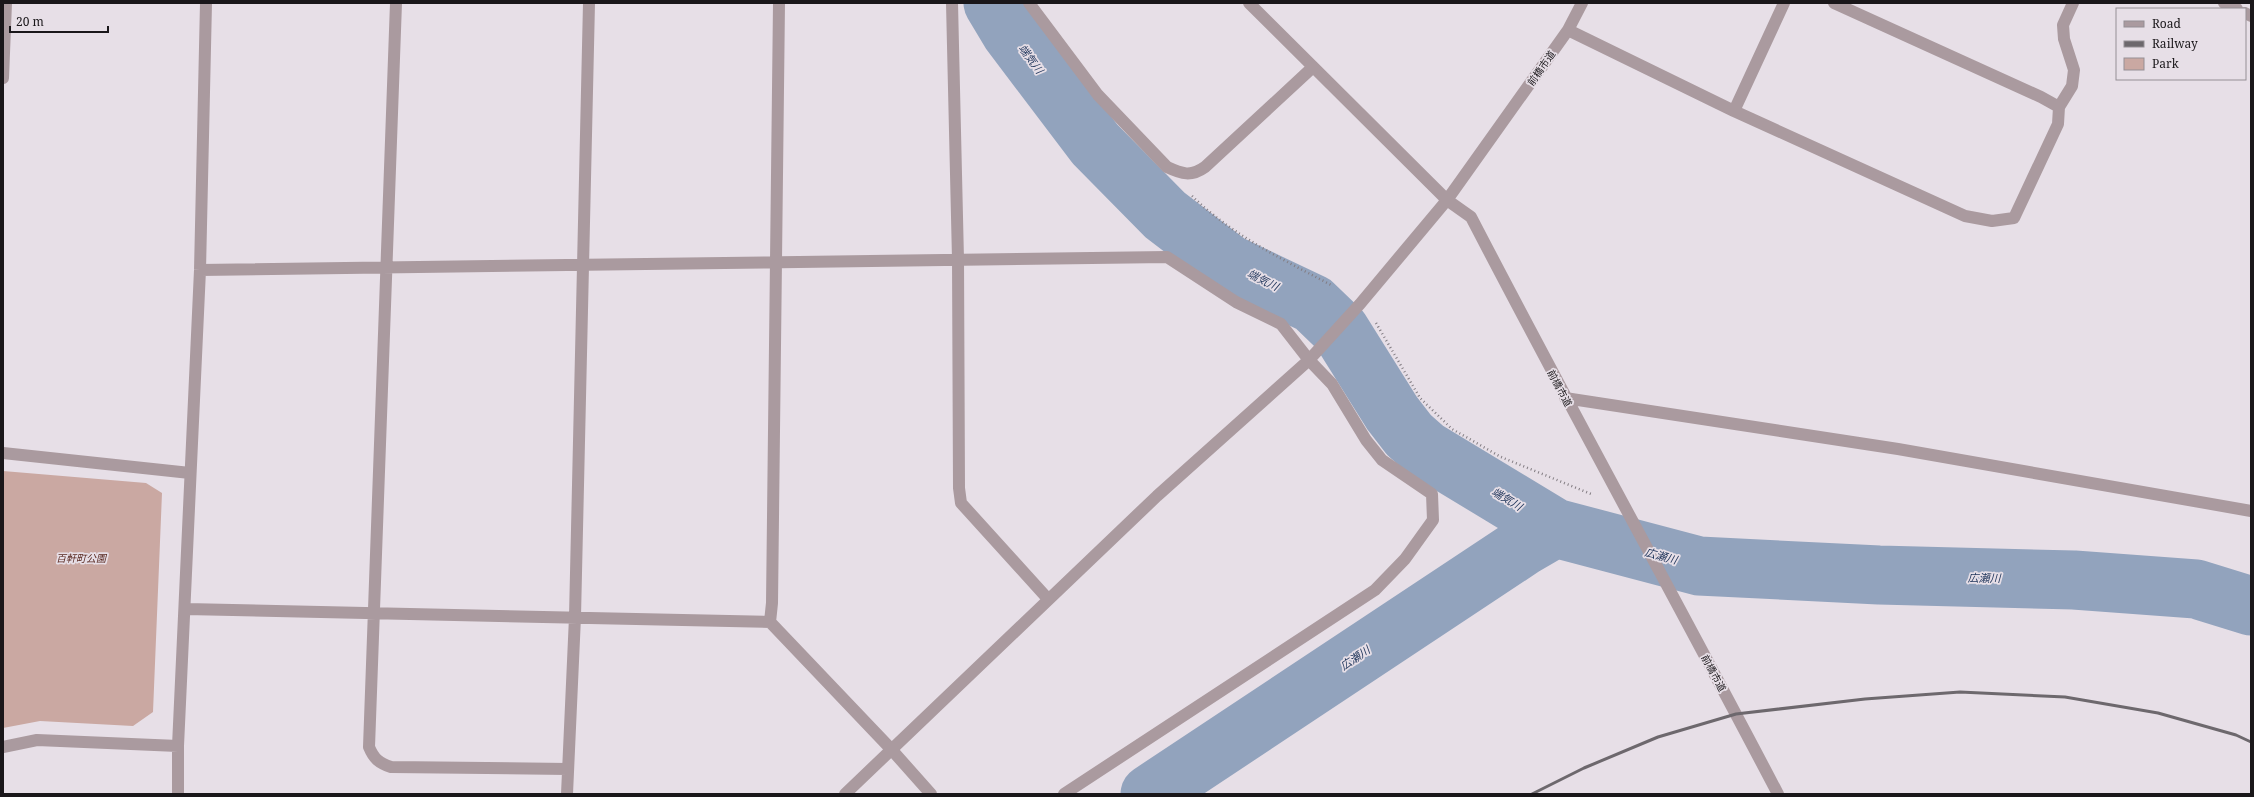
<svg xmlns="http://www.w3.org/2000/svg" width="2254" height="797" viewBox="0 0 2254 797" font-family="'Noto Serif','Noto Sans JP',serif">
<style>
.green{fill:#caa8a2}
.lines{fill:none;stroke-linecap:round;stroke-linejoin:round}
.river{stroke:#92a3bd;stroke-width:59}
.path{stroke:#837d83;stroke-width:2.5;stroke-dasharray:1 3;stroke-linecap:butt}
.minor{stroke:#aa9a9f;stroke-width:12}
.rail{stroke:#6d686d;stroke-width:3}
.labels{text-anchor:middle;stroke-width:3.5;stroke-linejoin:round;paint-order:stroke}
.street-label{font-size:10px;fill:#1a171a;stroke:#e7dfe7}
.park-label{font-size:10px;font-style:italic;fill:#5a2a22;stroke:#e7dfe7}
.water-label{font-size:11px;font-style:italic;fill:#1d3359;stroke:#e7dfe7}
</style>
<rect width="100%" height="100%" fill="#e7dfe7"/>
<path class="green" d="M3,471L146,483L162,493L153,712L133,726L40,721L3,728Z"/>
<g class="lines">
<path class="river" d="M993,3L1011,33L1095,144L1165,215L1229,264L1313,304L1340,330L1392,413L1409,435L1426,450L1555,528
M1150,794L1524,546L1555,528L1699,566L1879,575L2074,580L2196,589L2251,606"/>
<path class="path" d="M1192,196C1233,236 1284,260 1333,286
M1376,323L1420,398L1452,429L1501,457L1591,494"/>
<path class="minor" d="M396,3L369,747C374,759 379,763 391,767L568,769
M952,3L958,259L959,488L961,503L1048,599
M1029,3L1098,95L1167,167C1182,174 1191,177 1205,167L1313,67
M1249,3L1447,200L1471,217C1571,410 1677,601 1778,794
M2224,3L2237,9
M2245,13L2251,16
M1568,30L1734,111L1965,216L1992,221L2014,218L2058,124L2059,107L2041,97L1834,3
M3,78L6,3
M2059,107L2072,86L2074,70L2064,39L2063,25L2073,3
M1734,111L1784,3
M200,270L1167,257L1236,302L1281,324L1309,360L1332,384L1366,440L1382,460L1432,494L1433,520L1405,559L1375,590L1064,794
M1565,398L1898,449L2251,511
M3,453L190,473
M186,609L770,622L891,749L931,794
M770,622L772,603L779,3
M3,747L37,740L178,746
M178,794V746L200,270L206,3
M567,794L575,617L589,3
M845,794L1157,496L1309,360L1360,304L1447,200L1568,30L1582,3"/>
<path class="rail" d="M1532,794L1584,768L1658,737L1736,714L1865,699L1960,692L2065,697L2158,713L2236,735L2251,742"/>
</g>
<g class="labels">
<g class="street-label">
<text transform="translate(1541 68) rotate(-55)" y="4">前橋市道</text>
<text transform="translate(1560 388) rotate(62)" y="4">前橋市道</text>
<text transform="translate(1714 673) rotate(62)" y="4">前橋市道</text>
</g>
<g class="park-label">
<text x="81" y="562">百軒町公園</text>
</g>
<g class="water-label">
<text transform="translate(1031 59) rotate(53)" y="4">端気川</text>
<text transform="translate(1263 280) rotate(26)" y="4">端気川</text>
<text transform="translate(1507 499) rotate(31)" y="4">端気川</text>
<text transform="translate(1661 556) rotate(15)" y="4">広瀬川</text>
<text transform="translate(1984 578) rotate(1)" y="4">広瀬川</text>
<text transform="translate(1355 658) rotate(-34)" y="4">広瀬川</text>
</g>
</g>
<rect width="2254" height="797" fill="none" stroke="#1a171a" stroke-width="8"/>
<rect x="2116" y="8" width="130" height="72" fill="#e7dfe7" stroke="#958f95"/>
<rect x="2124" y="21" width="20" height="6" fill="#aa9a9f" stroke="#958f95"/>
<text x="2152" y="28" font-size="12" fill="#1a171a">Road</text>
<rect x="2124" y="41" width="20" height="6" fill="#6d686d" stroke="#958f95"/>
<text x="2152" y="48" font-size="12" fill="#1a171a">Railway</text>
<rect x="2124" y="58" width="20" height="12" fill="#caa8a2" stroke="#958f95"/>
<text x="2152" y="68" font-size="12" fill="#1a171a">Park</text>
<path d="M10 26v6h98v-6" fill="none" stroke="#1a171a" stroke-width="2"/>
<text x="16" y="26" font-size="12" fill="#1a171a" stroke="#e7dfe7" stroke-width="3" paint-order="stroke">20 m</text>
</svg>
